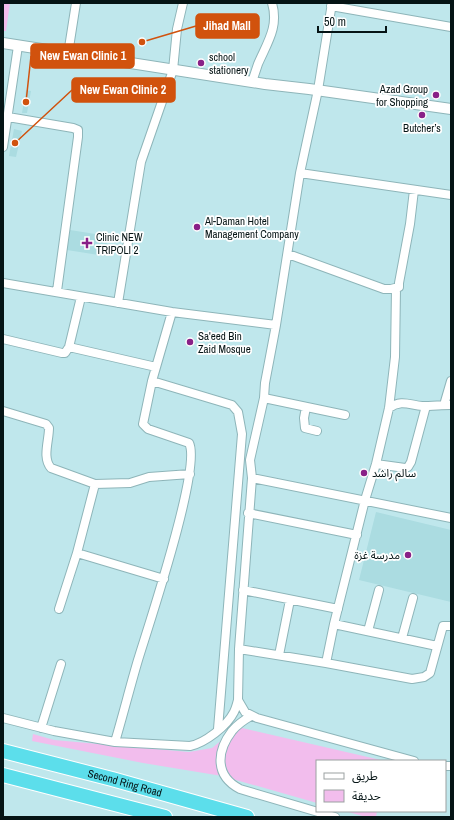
<svg xmlns="http://www.w3.org/2000/svg" width="454" height="820" viewBox="0 0 454 820" font-family="'Archivo Narrow','Noto Sans Arabic',sans-serif">
<style>
.built{fill:#abdce1}
.green{fill:#f2bded}
.lines{fill:none;stroke-linecap:round;stroke-linejoin:round}
.minor-casing{stroke:#8eb5b9;stroke-width:10}
.tertiary-casing{stroke:#8eb5b9;stroke-width:12}
.trunk-casing{stroke:#fff;stroke-width:16}
.minor{stroke:#fff;stroke-width:8}
.tertiary{stroke:#fff;stroke-width:10}
.trunk{stroke:#5cdeeb;stroke-width:14}
.poi-dot{fill:#892087;stroke:#fff;stroke-width:1.5}
.labels{text-anchor:middle;stroke-width:3.5;stroke-linejoin:round;paint-order:stroke}
.poi-label{font-size:11px;fill:#051415;stroke:#fff;text-anchor:start}
.street-label{font-size:11px;fill:#051415;stroke:#fff}
.leader{fill:none;stroke:#d1520d;stroke-width:1.5}
.callout-dot{fill:#d1520d;stroke:#fff;stroke-width:1.5}
.callout{fill:#d1520d;stroke:#d1520d;stroke-width:1.5}
.callout-label{font-size:12px;text-anchor:middle;font-weight:bold;fill:#fff}
</style>
<rect width="100%" height="100%" fill="#bfe7ec"/>
<path class="built" d="M26,90L31,91L27,113H22Z
M14,129L22,131L16,157L9,156Z
M70,230L108,236L105,256L67,250Z
M376,512L451,530V602L359,580Z"/>
<path class="green" d="M3,3H10L6,31H3Z
M238,727L385,761H317V803L222,776L143,763L32,741L33,734L54,740L189,752L212,748Z
M345,811H377L376,817H366Z"/>
<g class="lines">
<g class="minor-casing">
<path id="minor" d="M331,6L451,27
M68,54L76,3
M252,82C254,76 256,70 258,64C267,43 279,27 272,3
M8,117L73,128L78,130V137L57,291
M3,147L18,46
M300,173L451,195
M288,254L384,289H391L399,287V283L410,224L414,190
M3,283L172,312L276,325L265,383L264,398L250,460L252,478L239,649L238,700L245,712L257,718L414,761
M118,303L141,162L173,70L177,29L183,3
M276,325L300,173L318,90L332,3
M3,339L62,353H65L69,347L81,297
M69,347L156,367
M152,381L232,405L238,412L242,434L218,729
M264,398L345,415
M444,405L451,381
M306,407L304,418L305,428L317,431
M389,408C401,399 410,405 422,406C432,406 442,405 451,405
M3,411L46,424L49,428C49,441 42,458 51,468L95,484L130,483L149,477L190,474
M376,464L405,468L408,467L411,462L426,406
M252,478L451,518
M248,513L357,535
M77,553L164,579
M243,590L338,609
M59,609L77,553L95,484
M334,624L437,646
M368,631L379,590
M402,638L413,598
M239,649L326,663L412,679L424,677L430,673L443,626H451
M279,655L290,600
M326,663L334,624L365,500L376,464L389,408L395,357L396,288
M251,716C244,720 237,725 232,731C216,752 215,776 240,789L335,817
M3,718L54,731L115,742L190,746C205,743 227,726 234,712C236,708 237,704 238,700
M41,728L61,664
M115,742C123,715 130,687 138,660C148,627 202,467 189,443L148,429L143,424L152,381L172,312
M445,766H451"/>
</g>
<g class="tertiary-casing">
<path id="tertiary" d="M3,43L265,84L309,89L451,109"/>
</g>
<g class="trunk-casing">
<g id="trunk">
<path id="s1" d="M3,751L112,779L247,817"/>
<path d="M3,775L165,817"/>
</g>
</g>
<use href="#minor" class="minor"/>
<use href="#tertiary" class="tertiary"/>
<use href="#trunk" class="trunk"/>
</g>
<g class="poi-dot">
<circle cx="201" cy="63" r="4"/>
<circle cx="436" cy="95" r="4"/>
<circle cx="422" cy="115" r="4"/>
<circle cx="197" cy="227" r="4"/>
<path d="M85 237h4v4h4v4h-4v4h-4v-4h-4v-4h4z"/>
<circle cx="190" cy="342" r="4"/>
<circle cx="364" cy="473" r="4"/>
<circle cx="408" cy="555" r="4"/>
</g>
<g class="labels">
<g class="poi-label">
<text x="209" y="61">school<tspan x="209" dy="13">stationery</tspan></text>
<text x="428" y="93" text-anchor="end">Azad Group<tspan x="428" dy="13">for Shopping</tspan></text>
<text x="422" y="132" text-anchor="middle">Butcher’s</text>
<text x="205" y="225">Al-Daman Hotel<tspan x="205" dy="13">Management Company</tspan></text>
<text x="96" y="241">Clinic NEW<tspan x="96" dy="13">TRIPOLI 2</tspan></text>
<text x="198" y="340">Sa'eed Bin<tspan x="198" dy="13">Zaid Mosque</tspan></text>
<text x="372" y="477">سالم راشد</text>
<text x="400" y="559" text-anchor="end">مدرسة غزة</text>
</g>
<g class="street-label">
<text dy="4" stroke="none"><textPath href="#s1" startOffset="126">Second Ring Road</textPath></text>
</g>
</g>
<path class="leader" d="M142 42L196 26M26 102L31 56M15 143L72 90"/>
<g class="callout-dot">
<circle cx="142" cy="42" r="4"/>
<circle cx="26" cy="102" r="4"/>
<circle cx="15" cy="143" r="4"/>
</g>
<g class="callout">
<rect x="196" y="14" width="63" height="24" rx="4"/>
<rect x="31" y="44" width="103" height="24" rx="4"/>
<rect x="72" y="78" width="103" height="24" rx="4"/>
</g>
<g class="callout-label">
<text x="227" y="30">Jihad Mall</text>
<text x="83" y="60">New Ewan Clinic 1</text>
<text x="123" y="94">New Ewan Clinic 2</text>
</g>
<rect width="454" height="820" fill="none" stroke="#051415" stroke-width="8"/>
<rect x="316" y="760" width="130" height="52" fill="#ffffff" stroke="#9ba1a1"/>
<rect x="324" y="773" width="20" height="6" fill="#ffffff" stroke="#9ba1a1"/>
<text x="352" y="780" font-size="12" fill="#051415">طريق</text>
<rect x="324" y="790" width="20" height="12" fill="#f2bded" stroke="#9ba1a1"/>
<text x="352" y="800" font-size="12" fill="#051415">حديقة</text>
<path d="M318 26v6h68v-6" fill="none" stroke="#051415" stroke-width="2"/>
<text x="324" y="26" font-size="12" fill="#051415" stroke="#ffffff" stroke-width="3" paint-order="stroke">50 m</text>
</svg>
